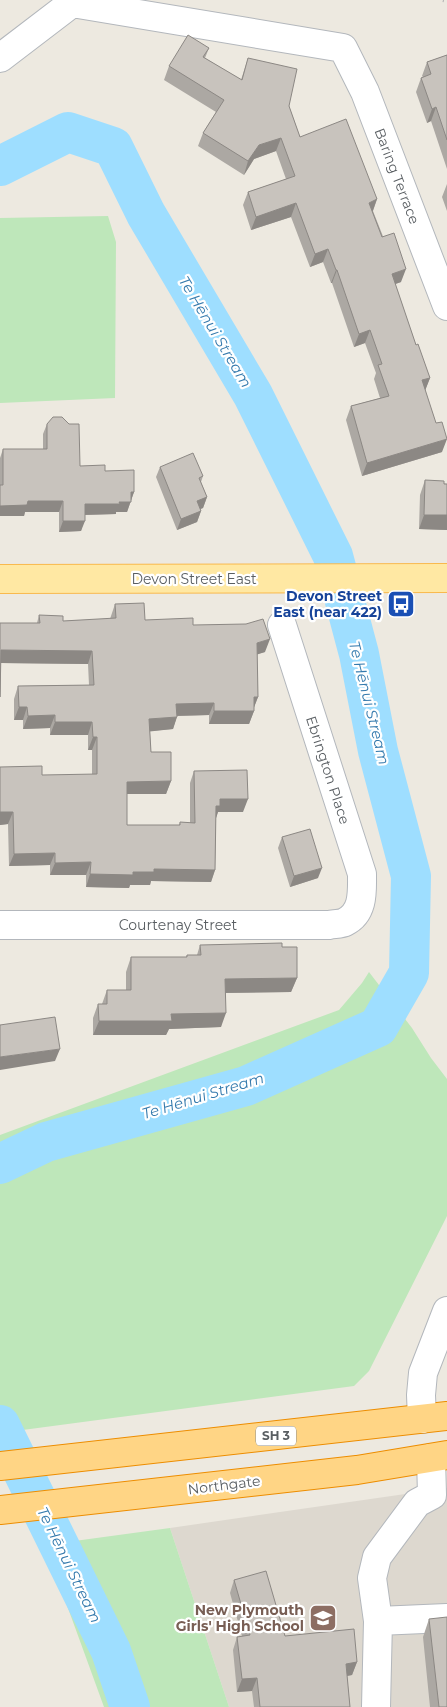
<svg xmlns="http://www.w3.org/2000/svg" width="447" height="1707" viewBox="0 0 447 1707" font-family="Montserrat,sans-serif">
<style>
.education{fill:#ddd8cf}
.green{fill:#bee7ba}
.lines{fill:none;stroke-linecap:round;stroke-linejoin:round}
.river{stroke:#9edeff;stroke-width:40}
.minor-casing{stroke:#b3b7bc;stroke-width:30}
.major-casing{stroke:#f9b94d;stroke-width:30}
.highway-casing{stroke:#ed8d00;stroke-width:30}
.minor{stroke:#fff;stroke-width:28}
.major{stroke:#ffe8a3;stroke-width:28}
.highway{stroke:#ffd585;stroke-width:28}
.rail{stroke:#b2b3b3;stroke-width:4;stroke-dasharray:1 6;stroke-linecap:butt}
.wall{fill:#aca8a3}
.shaded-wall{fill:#8c8884}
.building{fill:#c8c3bd;stroke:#8c8884}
.labels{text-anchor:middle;stroke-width:4.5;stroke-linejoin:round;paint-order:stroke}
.shield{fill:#fff;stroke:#8b8e91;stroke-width:1}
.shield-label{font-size:12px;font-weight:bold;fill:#595e62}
.street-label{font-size:14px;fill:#595e62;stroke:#fff}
.transit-label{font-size:14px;font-weight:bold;fill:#164399;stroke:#fff;text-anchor:end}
.education-label{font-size:14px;font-weight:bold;fill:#785e54;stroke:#fff;text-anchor:end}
.water-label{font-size:15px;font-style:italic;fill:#347aad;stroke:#fff}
</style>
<rect width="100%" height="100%" fill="#ede9e0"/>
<path class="education" d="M447,1488V1707H229L170,1528Z"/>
<path class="green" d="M108,216L116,242L115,398L0,403V218Z
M369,972L412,1028L431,1058L447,1079V1216L369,1371L354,1386L0,1433V1135L339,1010L362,983Z
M170,1528L229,1707H104L45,1545Z"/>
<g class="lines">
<path class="river" d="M0,166L68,132L113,147L146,214L253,395L333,556L359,654L378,751L411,876L409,973L378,1027L246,1086L46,1142L0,1164
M0,1425L111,1651L130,1707"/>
<g class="minor-casing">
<path id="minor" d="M0,58L72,3L343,48L365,92L447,306
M0,925H329C334,924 341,924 345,922C364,913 362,891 362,874L282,625
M422,1419L421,1395L423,1373L447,1311
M378,1621L447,1618
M376,1707L378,1621L372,1578L377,1557L417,1503L432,1495L431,1458"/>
</g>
<g class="major-casing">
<path id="major" d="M0,579L447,578"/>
</g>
<g class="highway-casing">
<path id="highway" d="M0,1466L447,1416
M0,1510L357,1470L447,1455"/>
</g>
<use href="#minor" class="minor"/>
<use href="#major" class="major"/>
<use href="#highway" class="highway"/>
<path class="rail" d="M443,0L447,1"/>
</g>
<path class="wall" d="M209,48L205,58L241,80L248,58L289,106L300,137L377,199L373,211L401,282L395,284L416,345L430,378L425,390L442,452L362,476L346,420L351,406L380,398L374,379L376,373L365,343L354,347L332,283H331L323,262L310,267L291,217L251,230L243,205L248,192L286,179L276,151L254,159L244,175L198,146L203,133L216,112L164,80L169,66Z
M447,55V169L431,121L427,123L416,92L421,78L423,77L422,76L427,62Z
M447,184V211L442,197Z
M47,424L80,466L105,471L134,492L127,512H116V514L85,515L81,531L59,532V512H25L24,516H0V458L3,449H43V434Z
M160,467L203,476L201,482L207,497L203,508L200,509L201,511L197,522L177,530L156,477Z
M425,480L447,484V530L419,529L420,495Z
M115,604L145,620L193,625L265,652L257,654L258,697L254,707V711L249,724H209V715L177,716L173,729L150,731L151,752L171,781L166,794H127V825H179L180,822L190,823V783L194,771L243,812H218L216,818L215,870L211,882L151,881L150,885H130L129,888L86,887V875H50V865L9,866L8,824L0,825V767L42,775H92V750H88V735H50V728L23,729V720H14V699L18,686L89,685L88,664L1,663L0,697V623H37L39,615L63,621L110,619Z
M282,837L318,878L290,887L278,848Z
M200,945L282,947L297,978L291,992L226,993L221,1027L169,1029L166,1035H93V1018L98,1004H102L107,990H126V972L131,957H186L187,955H197Z
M234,1580L285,1636L357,1662L352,1675L347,1676L350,1707H254L252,1691L237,1692L233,1650L237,1637L242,1636L230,1593Z
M429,1619L447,1707H430L423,1637Z"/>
<path class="shaded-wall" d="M436,107L431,121L427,123L432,109Z
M281,138L276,151L254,159L244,175L248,161L259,145Z
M377,199L372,213L369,203Z
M296,203L291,217L251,230L256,217Z
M328,249L323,262L310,267L315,254Z
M406,269L401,282L387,287L392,274Z
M336,270H337L332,283H331Z
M370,330L365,343L354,347L359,334Z
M430,378L425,391L422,380Z
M447,439L442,452L362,476L367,463Z
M131,492H134L127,512H116V514L81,515L85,504L119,502Z
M207,497L203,508L193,512L197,501Z
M28,501H63L59,512H25L24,516H0V506Z
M201,511L197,522L177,530L181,519Z
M424,515H447V530L419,529Z
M63,521H85L81,531L59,532Z
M270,639L265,652L252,656L257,643Z
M1,650L92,651L88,664L0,663Z
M254,697H258L253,710Z
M214,703L209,715L172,716L176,704Z
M19,707H27L23,720H14Z
M214,711H254L249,724H209Z
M55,715L50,728L23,729L28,716Z
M177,717L173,729L145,732L149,719Z
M55,722H92L88,735H50Z
M93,737H97L92,750H88Z
M171,781L166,794H122L127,782Z
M220,799H248L243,812H218L216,818V806Z
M0,812H13L8,824L0,825Z
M55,853L50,865L9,866L14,854Z
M91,862L86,875H50L55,863Z
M322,868L318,878L290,887L294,876Z
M154,869L215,870L211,882L151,881L150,885H130L129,888L86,887L90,874L133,872Z
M297,978L291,992L220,993L225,979Z
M226,1013L221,1027L169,1029L166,1035H93L99,1021L171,1014Z
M60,1049L55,1061L0,1070V1057Z
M357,1662L352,1675L341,1677L346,1664Z
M257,1678L252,1691L237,1692L242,1679Z"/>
<path class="building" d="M188,35L209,48L203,57L242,80L248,58L297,69L289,106L300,137L346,119L377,199L369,203L382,237L394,233L406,269L392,274L416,345L418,344L430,378L422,380L436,423L442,422L447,439L367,463L351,406L389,396L378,365L382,364L370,330L359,334L337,270H336L328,249L315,254L296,203L256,217L248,192L295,176L281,138L259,145L248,161L203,133L224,100L169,66Z
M447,55V140L436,107L432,109L421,78L431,74L427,62Z
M53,417H62L69,424H79L80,466L105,465V471L134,470V492H131V502H119L120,504H85V521H63V501H28L27,505L0,506V485H3V449H47V424Z
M193,453L203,476L199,478L207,497L197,501L201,511L181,519L160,467Z
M425,480L444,481V484H447V515H424Z
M144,603L145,620L193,618V625L246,624L263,619L270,639L257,643L258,697H254V711H214V703L176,704L177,717L149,719L151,752H171V781L127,782V825H180V822L195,823L194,771L247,770L248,799H220V806H216L215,870L154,869V872H133V875L90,874L91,862L55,863V853L14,854L13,812H0V767L42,766V775L97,774V737H93L92,722H55V715L28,716L27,707H19L18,686L94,685L92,651L1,650L0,697V623H40L39,615L63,616V621L116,618L115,604Z
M310,829L322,868L294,876L282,837Z
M282,943V947H297V978L225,979L226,1013L171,1014L172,1021H99L98,1004H107V990H131V957H187V955H201L200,945Z
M55,1017L60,1049L0,1057V1025Z
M266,1571L285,1636L354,1629L357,1662L346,1664L350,1707H260L257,1678L242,1679L237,1637L250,1635L234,1580Z
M447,1617V1707H439L429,1619Z"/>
<defs>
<g id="bus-square" transform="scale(1.4375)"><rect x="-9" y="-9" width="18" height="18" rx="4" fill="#1a4fb4" stroke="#fff"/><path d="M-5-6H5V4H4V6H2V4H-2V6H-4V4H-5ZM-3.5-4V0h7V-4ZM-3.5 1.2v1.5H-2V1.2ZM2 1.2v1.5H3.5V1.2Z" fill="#fff"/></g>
<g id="school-square" transform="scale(1.4375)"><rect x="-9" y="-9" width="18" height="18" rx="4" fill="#8d6e63" stroke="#fff"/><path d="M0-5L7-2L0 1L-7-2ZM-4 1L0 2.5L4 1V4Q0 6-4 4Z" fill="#fff"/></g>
</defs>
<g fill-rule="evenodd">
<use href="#bus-square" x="401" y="604"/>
<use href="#school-square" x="323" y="1618"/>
</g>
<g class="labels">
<rect class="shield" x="256" y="1426.5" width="40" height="19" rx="4"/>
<g class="shield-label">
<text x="276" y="1440">SH 3</text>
</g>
<g class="street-label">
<text transform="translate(397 176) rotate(69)" y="5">Baring Terrace</text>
<text x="194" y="584">Devon Street East</text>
<text transform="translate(328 770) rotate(72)" y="5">Ebrington Place</text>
<text x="178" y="930">Courtenay Street</text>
<text transform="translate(224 1485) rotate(-7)" y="5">Northgate</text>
</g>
<g class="transit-label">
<text x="382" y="601">Devon Street<tspan x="382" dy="16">East (near 422)</tspan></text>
</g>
<g class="education-label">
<text x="304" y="1615">New Plymouth<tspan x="304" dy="16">Girls' High School</tspan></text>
</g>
<g class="water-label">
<text transform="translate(215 332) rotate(59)" y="5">Te Hēnui Stream</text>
<text transform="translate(369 703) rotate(76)" y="5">Te Hēnui Stream</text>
<text transform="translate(203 1096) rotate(-17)" y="5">Te Hēnui Stream</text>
<text transform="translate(69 1565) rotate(64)" y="5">Te Hēnui Stream</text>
</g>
</g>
</svg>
